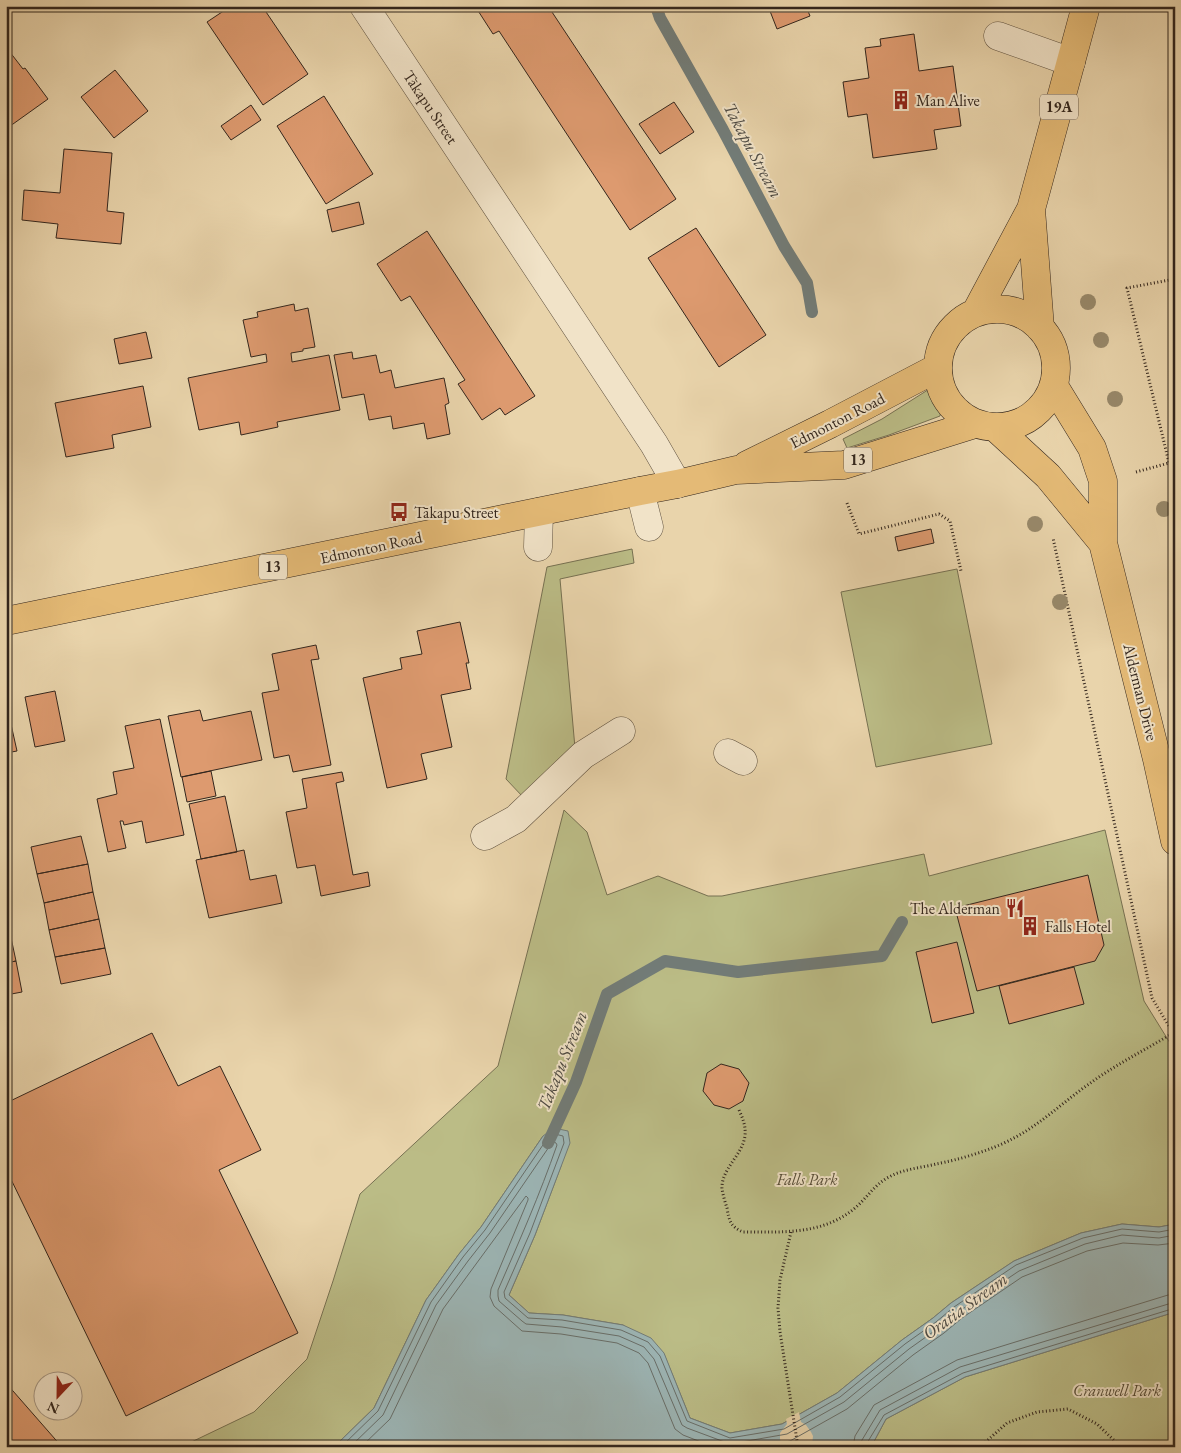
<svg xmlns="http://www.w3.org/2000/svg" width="1181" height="1453" viewBox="0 0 1181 1453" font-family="'EB Garamond',serif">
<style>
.green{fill:#bbbc86;stroke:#777152}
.water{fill:#9cb5b5;stroke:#727c78}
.pier{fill:#e9d4ab}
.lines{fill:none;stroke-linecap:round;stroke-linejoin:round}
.shore{stroke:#686e69;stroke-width:1}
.stream{stroke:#727c78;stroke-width:12}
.building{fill:#dd9a6f;stroke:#33261d}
.minor-casing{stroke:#605240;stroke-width:29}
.major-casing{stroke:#33261d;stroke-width:29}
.path{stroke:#33261d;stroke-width:3;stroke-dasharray:1 2.5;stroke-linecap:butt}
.minor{stroke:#f1e3c8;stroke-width:28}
.major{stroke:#e4ba76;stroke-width:28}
.tree{fill:#98896b}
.labels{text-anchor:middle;stroke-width:4;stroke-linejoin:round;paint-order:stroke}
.shield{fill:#f1e3c8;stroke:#6c5f50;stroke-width:1}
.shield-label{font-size:15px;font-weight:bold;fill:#33261d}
.poi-label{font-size:16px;fill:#33261d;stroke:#f1e3c8;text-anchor:start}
.street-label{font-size:16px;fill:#33261d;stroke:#f1e3c8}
.park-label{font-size:16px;font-style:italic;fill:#554c37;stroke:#f1e3c8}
.water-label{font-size:18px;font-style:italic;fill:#4d4a43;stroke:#f1e3c8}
</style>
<rect width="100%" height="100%" fill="#e9d4ab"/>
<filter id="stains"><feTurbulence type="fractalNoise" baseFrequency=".004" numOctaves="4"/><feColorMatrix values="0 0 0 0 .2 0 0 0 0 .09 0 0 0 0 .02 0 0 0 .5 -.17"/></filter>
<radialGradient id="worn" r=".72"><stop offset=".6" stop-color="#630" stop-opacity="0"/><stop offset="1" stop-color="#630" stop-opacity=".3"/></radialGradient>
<path class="green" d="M934,386L937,389L941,409L940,416L889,435L847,448L843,439L882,419Z
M632,549L634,563L560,579L575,748L523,797L506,779L547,567Z
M957,569L992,744L876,767L841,592Z
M564,810L587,832L607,895L658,876L708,896H722L924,854L929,876L1105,830L1144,1001L1175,1051V1224L1159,1227L1122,1224L1081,1233L1014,1261L951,1303L933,1318L902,1340L837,1393L782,1424L730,1433L690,1418L664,1354L623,1325L563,1315L529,1313L509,1295L535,1235L561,1166L543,1136L481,1227L459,1254L426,1300L374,1408L334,1447H181L254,1412L307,1359L333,1281L360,1194L498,1066Z
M1175,1312V1447H871L886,1419L965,1377Z"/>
<path class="water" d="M554,1128L568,1131L570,1143L535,1235L509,1295L529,1313L563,1315L623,1325L651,1338L664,1353L690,1418L730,1433L782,1424L837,1393L902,1340L933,1318L951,1303L1014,1261L1081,1233L1122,1224L1159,1227L1175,1224V1312L965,1377L886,1419L871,1447H334L374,1408L426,1300L459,1254L481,1227L543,1136Z"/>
<path class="pier" d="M799,1412L801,1422L806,1425L811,1432L813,1436L812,1445L811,1447H782L780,1439V1433L787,1424L786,1419Z"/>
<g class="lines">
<path class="shore" d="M341,1447L378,1411L431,1302L463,1257L485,1230L547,1139L555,1134L563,1136L564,1143L530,1233L504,1292L505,1298L528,1318L562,1320L621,1330L648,1342L660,1356L687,1421L730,1438L784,1429L840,1397L905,1344L936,1322L954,1307L1016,1265L1083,1238L1122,1229L1159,1232L1175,1229
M350,1447L383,1415L436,1305L468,1261L490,1233L551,1144L554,1142L556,1143L557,1145C540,1194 519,1242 498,1290V1296L499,1301L522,1321L526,1324L562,1327L619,1336L644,1347L654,1359L682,1425L687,1428L730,1444L787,1434L844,1402L909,1349L940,1327L958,1312L1019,1271L1085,1244L1122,1235L1159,1238L1175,1235
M361,1447L390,1419L443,1309L526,1196L528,1198V1200L491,1289L490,1297L494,1306L522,1331L561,1334L617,1343L639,1353L648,1363L675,1429L683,1435L714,1447
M762,1447L790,1441L847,1409L913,1355L944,1333L962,1318L1022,1277L1087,1251L1123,1243L1158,1245L1175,1243
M853,1447L855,1436L874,1405L957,1360L1168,1295L1175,1294
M860,1447L862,1440L880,1410L960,1367L1175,1302
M867,1447V1443L884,1415L963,1373L1175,1308"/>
<path class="stream" d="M656,6L660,18L723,130L784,246L807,283L812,312
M548,1143L576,1082L607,994L665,961L738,972L882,956L902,922"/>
</g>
<path class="building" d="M231,6H262L308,74L263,105L207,22Z
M475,6H548L676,199L630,230L499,31L493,34Z
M768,6H806L810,16L777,29Z
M914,34L919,71L953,66L961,126L934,130L937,149L873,158L867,114L848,117L843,82L869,78L865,48L881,46L880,39Z
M6,47L23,69L25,68L48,99L6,129Z
M115,70L148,111L114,138L81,97Z
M324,96L373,174L326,204L277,126Z
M674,102L694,132L660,154L639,124Z
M251,105L261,120L231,140L221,126Z
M64,149L112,153L107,211L124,213L121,244L56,238L58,224L22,220L24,190L60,193Z
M359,202L364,224L332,232L327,210Z
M696,228L766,335L719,367L648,258Z
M427,231L535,396L505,415L500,408L482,420L458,384L465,380L410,296L401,301L377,264Z
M294,304L295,311L308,308L315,347L303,349V351L291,353L292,362L329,355L340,410L277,422L278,427L241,435L239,422L199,430L188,378L267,362L266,354L251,357L243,320L258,317L257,312Z
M146,332L152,358L119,364L114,339Z
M352,352L353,359L376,355L380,373L391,370L395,388L444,378L449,403L445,405L450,434L427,439L424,423L393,429L391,416L369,420L364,394L342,398L334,355Z
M143,386L151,427L112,435L114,448L66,457L55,403Z
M931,529L934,543L898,551L895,537Z
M460,622L469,663H466L471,689L441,695L452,747L421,754L427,779L387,788L363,678L402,669L400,658L422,654L417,631Z
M316,645L319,659L311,660L331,765L293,772L289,755L274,758L262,693L279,690L272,654Z
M55,691L65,741L35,747L25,697Z
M6,702L17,751L6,753Z
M200,710L203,721L251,711L262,760L181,777L168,716Z
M160,719L184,835L146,843L142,821L124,825L123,821H120L126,848L108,852L97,799L117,794L113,772L134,768L125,726Z
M211,771L216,796L187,802L182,777Z
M342,772L344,781L336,783L353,875L368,872L370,886L321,896L315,865L297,868L286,812L307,808L302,779Z
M225,796L237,852L201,859L189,804Z
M81,836L88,864L37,874L31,847Z
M244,850L250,880L276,875L282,903L209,918L196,860Z
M88,864L93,892L44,903L37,874Z
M1088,875L1104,945L1095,961L977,991L955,908Z
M93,892L99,919L49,930L44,903Z
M99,919L105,948L55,957L49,930Z
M6,933H10L16,961L6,963Z
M957,942L974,1013L932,1023L916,952Z
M105,948L111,974L61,984L55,957Z
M16,961L22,992L6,995V963Z
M1074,967L1084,1004L1009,1024L999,986Z
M152,1033L178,1086L220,1066L261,1150L219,1170L298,1333L126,1416L6,1169V1103Z
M721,1064L739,1069L749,1083L743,1101L729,1109L714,1105L703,1091L707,1073Z
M6,1383L62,1447H6Z"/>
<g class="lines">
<g class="minor-casing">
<path id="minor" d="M364,6L654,444L677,484
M998,36L1071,62
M640,491L649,527
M538,547L539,512
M728,753L743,761
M485,836L516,819L583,755L621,731"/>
</g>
<g class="major-casing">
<path id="major" d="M1031,209L1040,328
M938 368a59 59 0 1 1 118 0a59 59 0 1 1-118 0Z
M976,312L1031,209L1086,6
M1054,386L1092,448L1103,481V543L1157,759L1175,841
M996,428L1048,476L1103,543
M747,465L830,424L937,368
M6,621L640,491L677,484L736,470L844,465L975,424"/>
</g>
<path class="path" d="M1136,472L1169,463L1127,288L1175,279
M847,503L859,534L939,514L950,521L961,571
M739,1110C743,1119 746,1126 745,1136C742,1156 721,1169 722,1189C723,1195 725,1202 727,1208C729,1221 731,1227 743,1232C783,1232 823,1235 855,1208C867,1198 875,1184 889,1177C903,1169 920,1168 936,1164C958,1160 992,1150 1012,1139C1040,1125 1063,1102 1089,1084C1115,1065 1145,1050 1173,1033L1152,998L1053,538
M791,1232L780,1280L778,1308L780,1332L798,1447
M980,1447L1007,1423L1037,1412L1068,1409L1097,1424L1121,1447"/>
<use href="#minor" class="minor"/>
<use href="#major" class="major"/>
</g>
<g class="tree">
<circle cx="1088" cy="302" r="8"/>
<circle cx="1101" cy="340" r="8"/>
<circle cx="1115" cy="399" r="8"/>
<circle cx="1164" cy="509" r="8"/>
<circle cx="1035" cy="524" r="8"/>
<circle cx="1060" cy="602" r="8"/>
</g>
<defs>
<g id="building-bare" transform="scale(1.5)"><path d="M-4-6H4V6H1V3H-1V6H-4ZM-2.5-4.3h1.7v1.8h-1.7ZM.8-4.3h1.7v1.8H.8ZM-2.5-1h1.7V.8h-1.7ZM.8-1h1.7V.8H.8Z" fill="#8f2418" stroke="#f1e3c8" stroke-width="2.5" paint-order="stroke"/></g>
<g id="bus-bare" transform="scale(1.5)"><path d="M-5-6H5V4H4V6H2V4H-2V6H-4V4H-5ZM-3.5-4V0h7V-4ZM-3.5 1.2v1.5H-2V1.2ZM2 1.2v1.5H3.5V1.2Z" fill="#8f2418" stroke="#f1e3c8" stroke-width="2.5" paint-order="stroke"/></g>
<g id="restaurant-bare" transform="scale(1.5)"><path d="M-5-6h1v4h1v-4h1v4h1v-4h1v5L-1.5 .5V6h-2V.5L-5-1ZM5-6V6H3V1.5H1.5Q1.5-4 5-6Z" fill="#8f2418" stroke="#f1e3c8" stroke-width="2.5" paint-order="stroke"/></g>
</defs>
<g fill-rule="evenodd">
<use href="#building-bare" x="901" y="100"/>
<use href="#bus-bare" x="399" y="512"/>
<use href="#restaurant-bare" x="1015" y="908"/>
<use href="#building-bare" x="1030" y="926"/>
</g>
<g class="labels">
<g class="shield">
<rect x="1040" y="94.5" width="38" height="25" rx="4"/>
<rect x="844" y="447.5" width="28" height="25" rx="4"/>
<rect x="259" y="554.5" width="28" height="25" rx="4"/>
</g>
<g class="shield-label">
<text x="1059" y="112">19A</text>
<text x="858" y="465">13</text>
<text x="273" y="572">13</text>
</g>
<g class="poi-label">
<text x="916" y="106">Man Alive</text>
<text x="414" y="518">Tākapu Street</text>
<text x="1000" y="914" text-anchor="end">The Alderman</text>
<text x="1045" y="932">Falls Hotel</text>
</g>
<g class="street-label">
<text transform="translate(431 107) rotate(56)" y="6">Tākapu Street</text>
<text transform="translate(837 420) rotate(-27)" y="6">Edmonton Road</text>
<text transform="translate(371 547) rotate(-12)" y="6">Edmonton Road</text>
<text transform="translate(1141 692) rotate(76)" y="6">Alderman Drive</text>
</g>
<g class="park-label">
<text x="807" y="1185">Falls Park</text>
<text x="1117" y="1396">Cranwell Park</text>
</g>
<g class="water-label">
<text transform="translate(753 150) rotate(62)" y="6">Takapu Stream</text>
<text transform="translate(562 1061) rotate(-68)" y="6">Takapu Stream</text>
<text transform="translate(965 1306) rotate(-36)" y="6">Oratia Stream</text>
</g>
</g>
<rect width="1181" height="1453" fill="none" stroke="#e9d4ab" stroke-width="25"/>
<rect x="8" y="8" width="1166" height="1438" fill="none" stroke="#33261d" stroke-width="2.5"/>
<rect x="12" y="12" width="1156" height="1428" fill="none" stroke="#33261d"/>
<g transform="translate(58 1396) rotate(202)"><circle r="24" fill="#f1e3c8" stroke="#a59784"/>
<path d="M0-4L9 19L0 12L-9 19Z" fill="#8f2418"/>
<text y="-8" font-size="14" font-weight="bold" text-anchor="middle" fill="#33261d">N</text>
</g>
<rect width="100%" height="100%" filter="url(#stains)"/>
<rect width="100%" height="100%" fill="url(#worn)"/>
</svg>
